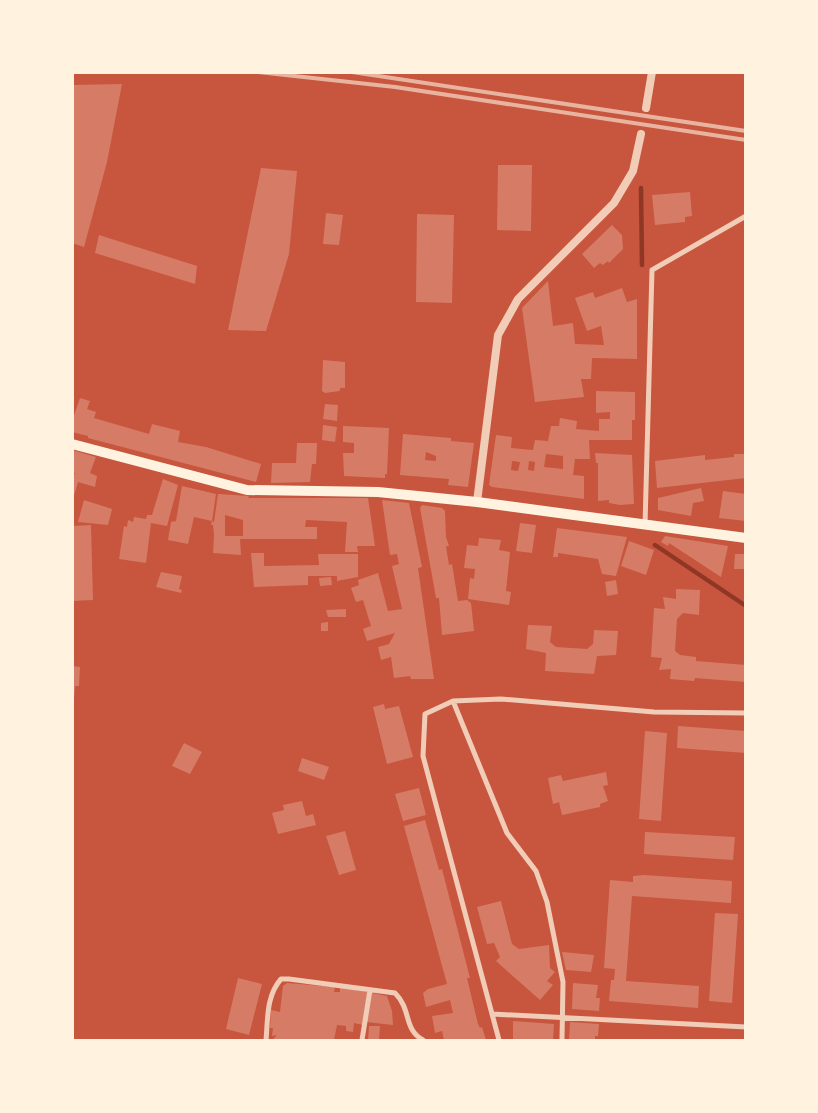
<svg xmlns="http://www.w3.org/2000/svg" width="818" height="1113" viewBox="0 0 818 1113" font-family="'Open Sans',sans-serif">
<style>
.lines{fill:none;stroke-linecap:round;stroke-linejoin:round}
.stream{stroke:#8f3625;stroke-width:4.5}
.building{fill:#d67c66;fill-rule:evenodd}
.minor{stroke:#f1ccb7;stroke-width:5}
.tertiary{stroke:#f1ccb7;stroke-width:8}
.primary{stroke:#fff3e0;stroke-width:10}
.rail{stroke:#e9b49f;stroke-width:4}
</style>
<rect width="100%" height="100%" fill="#c8553d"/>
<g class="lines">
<path class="stream" d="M641,188L642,265
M655,545L746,606"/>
</g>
<path class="building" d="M122,84L107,162L84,247L72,243V85Z
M498,165H532L531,231L497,230Z
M261,168L297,171L289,254L266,331L228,330Z
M690,192L692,216L685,217V222L655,225L652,195Z
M326,213L343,215L339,245L323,244Z
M417,214L454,215L452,303L416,302Z
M612,225L622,235L623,249L609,263L608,261L603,265L600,263L594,268L582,254Z
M99,235L197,266L195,284L95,253Z
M548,281L553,326L573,323L575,344L604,345L601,326L587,331L575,298L593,292L595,298L622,288L627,302L637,299V359L592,358L591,379H581L584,397L535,402L522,308Z
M323,360L345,362V388H340V391L325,393L322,391Z
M596,391L635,392V420H632V440H589L590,459H575L573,475L584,476V499L492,487L489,485L496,435L512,437L511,448L533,450L535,440L548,441L551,426H559L560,418L577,421L576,429L599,431V419H610V412L596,413ZM546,454L563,456V469L544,467ZM512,461L520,462L518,471L511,470ZM529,461L535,462L534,471L528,470Z
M80,398L90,401L87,409L96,412L94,418L149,434L152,424L180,431L178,442L206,447L261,464L256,482L88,438V436L72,432V421Z
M325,404L338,405L337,421L323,419Z
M323,425L337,427L335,442L322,440Z
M343,426L389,428L387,474H385V478L344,476L343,453H354V443L343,442Z
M403,434L451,438V441L474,443L468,487L448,485L449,479L400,475ZM426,452L436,456V461L425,460Z
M297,443H317L316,464H312L310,482L271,483L272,463H296Z
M72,450L96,457L90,473L97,476L95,487L78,482L73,499L72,479L75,473L72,472Z
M595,453L632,455L634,504L620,505L609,503V500L598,501V463H596Z
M734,454H746V478L657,488L655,461L705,455V460L734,457Z
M163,479L178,485L167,526L151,523L146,563L119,559L124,526L127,527L128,520L133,522L134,517L146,519L147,515H152Z
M182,486L216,494L212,521L194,517L188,544L168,540L171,522L176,521Z
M701,488L704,501L693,503L691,516L658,510V498Z
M723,491L746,494V521L719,518Z
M218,494L249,496L248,498H368L375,546H357L358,552H345L347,522L306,520L305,527H317V539H240L241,555L213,553L214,535L213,525H211L212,521L214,522ZM225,515L243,520V536H225Z
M84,500L112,509L108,525L78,522Z
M382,500L409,503L422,567L418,568L434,679H411L410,676L394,678L391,657L381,660L378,647L389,644L395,633L367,641L363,629L371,626L363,600L356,602L351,588L359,585L358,580L378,573L388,611L402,609L392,566L399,564L397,554L390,555Z
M422,505L442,508L445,511L446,537L449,546H446L449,565L452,564L458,601L467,600L471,603L474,631L442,635L439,598H436L420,508Z
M520,523L536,525L532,553L516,551Z
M91,525L93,600L72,601V526Z
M557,528L627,537L616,576L602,574L598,559L558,553V557H553Z
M665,536L728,546L721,577L669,543L668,546L661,542Z
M479,538L501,540L499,550L510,552L506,591L511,592L509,605L468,599L470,578L474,579L475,569L464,568L467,545L478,546Z
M629,541L654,550L646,575L621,566Z
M251,553H264V566L319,565L318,554H358V577L337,581V576H308V585L254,587Z
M735,554H746V569H734Z
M161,572L182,576L179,589L182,590L181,593L156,587Z
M331,577L332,585L320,586L319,578Z
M616,580L618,594L607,596L605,582Z
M676,589L700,590L699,615L683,613L677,619L675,651L680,655L696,657V661L746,665V682L695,678L694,681L670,679L671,669L659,670L662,658L651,657L654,608L665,609L663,597L676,599Z
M346,609V617H328L326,610Z
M328,622V631H321V623Z
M528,625L552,626L550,642L556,647L587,649L593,644L594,630L618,631L616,655L597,656L594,674L545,671L546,653L526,649Z
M72,666L80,667L79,686H75L74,699Z
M384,704L385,709L399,706L413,757L387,764L373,707Z
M678,726L746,731V753L677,748Z
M645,731L667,733L661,821L639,819Z
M184,743L202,752L190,774L172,766Z
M302,758L329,767L324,780L298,771Z
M606,772L608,785L603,786L608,801L600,804V807L562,815L559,802L553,804L548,778L561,775L563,781Z
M419,788L426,815L403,821L395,794Z
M302,801L306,816L313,814L316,825L278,834L272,813L284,810L283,805Z
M425,820L439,870L442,869L470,978H467L478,1024L480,1028L482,1027L486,1040H444L442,1031L435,1033L432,1016L453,1013L450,1000L426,1007L423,993L428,989L447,984L404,826Z
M345,831L356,870L339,875L326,836Z
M645,832L735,837L733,860L644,854Z
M644,875L732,881L731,903L632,896L626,981L699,986L698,1008L609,1001L611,980H614L615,969L604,968L610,880L633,882V876Z
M501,901L512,944L519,949L549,945L550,968L555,972L547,981L553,985L540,1000L496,961L500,957L494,943L487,944L477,907Z
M715,913L738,914L732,1003L709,1001Z
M562,952L594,955L591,972L566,970Z
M238,978L262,984L249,1035L226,1029Z
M287,983L335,987L334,992H340V987L368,992L363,1025L354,1023L353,1032L346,1031V1026L337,1025L334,1040H272L277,1035L272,1036L273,1028H270L271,1010L280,1012L283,986Z
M573,983L598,985L596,998H600L599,1011L572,1009Z
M372,993L387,996L392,1011L393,1025L366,1022Z
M513,1021L554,1024L553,1040H513Z
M570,1022L599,1024L598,1036H595V1040H569Z
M369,1026H380L379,1040H368Z"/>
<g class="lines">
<path class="minor" d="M645,525L652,270L746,216
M453,701L507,833L536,871L547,902L563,982L562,1040
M492,1014L746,1027
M266,1040C268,1019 266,996 281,979H289L395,993C412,1010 403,1029 423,1040
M362,1040L370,990
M499,1040L423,756L425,714L453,701L501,699L654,712L746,713"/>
<path class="tertiary" d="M646,108L652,72
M477,502L498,335L518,299L614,203L633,171L641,134"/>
<path class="primary" d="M72,444L247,490L378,492L477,502L746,538"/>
<path class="rail" d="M258,72L395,87L746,140
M352,72L746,131"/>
</g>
<rect width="818" height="1113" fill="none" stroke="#fff3e0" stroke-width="148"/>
</svg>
